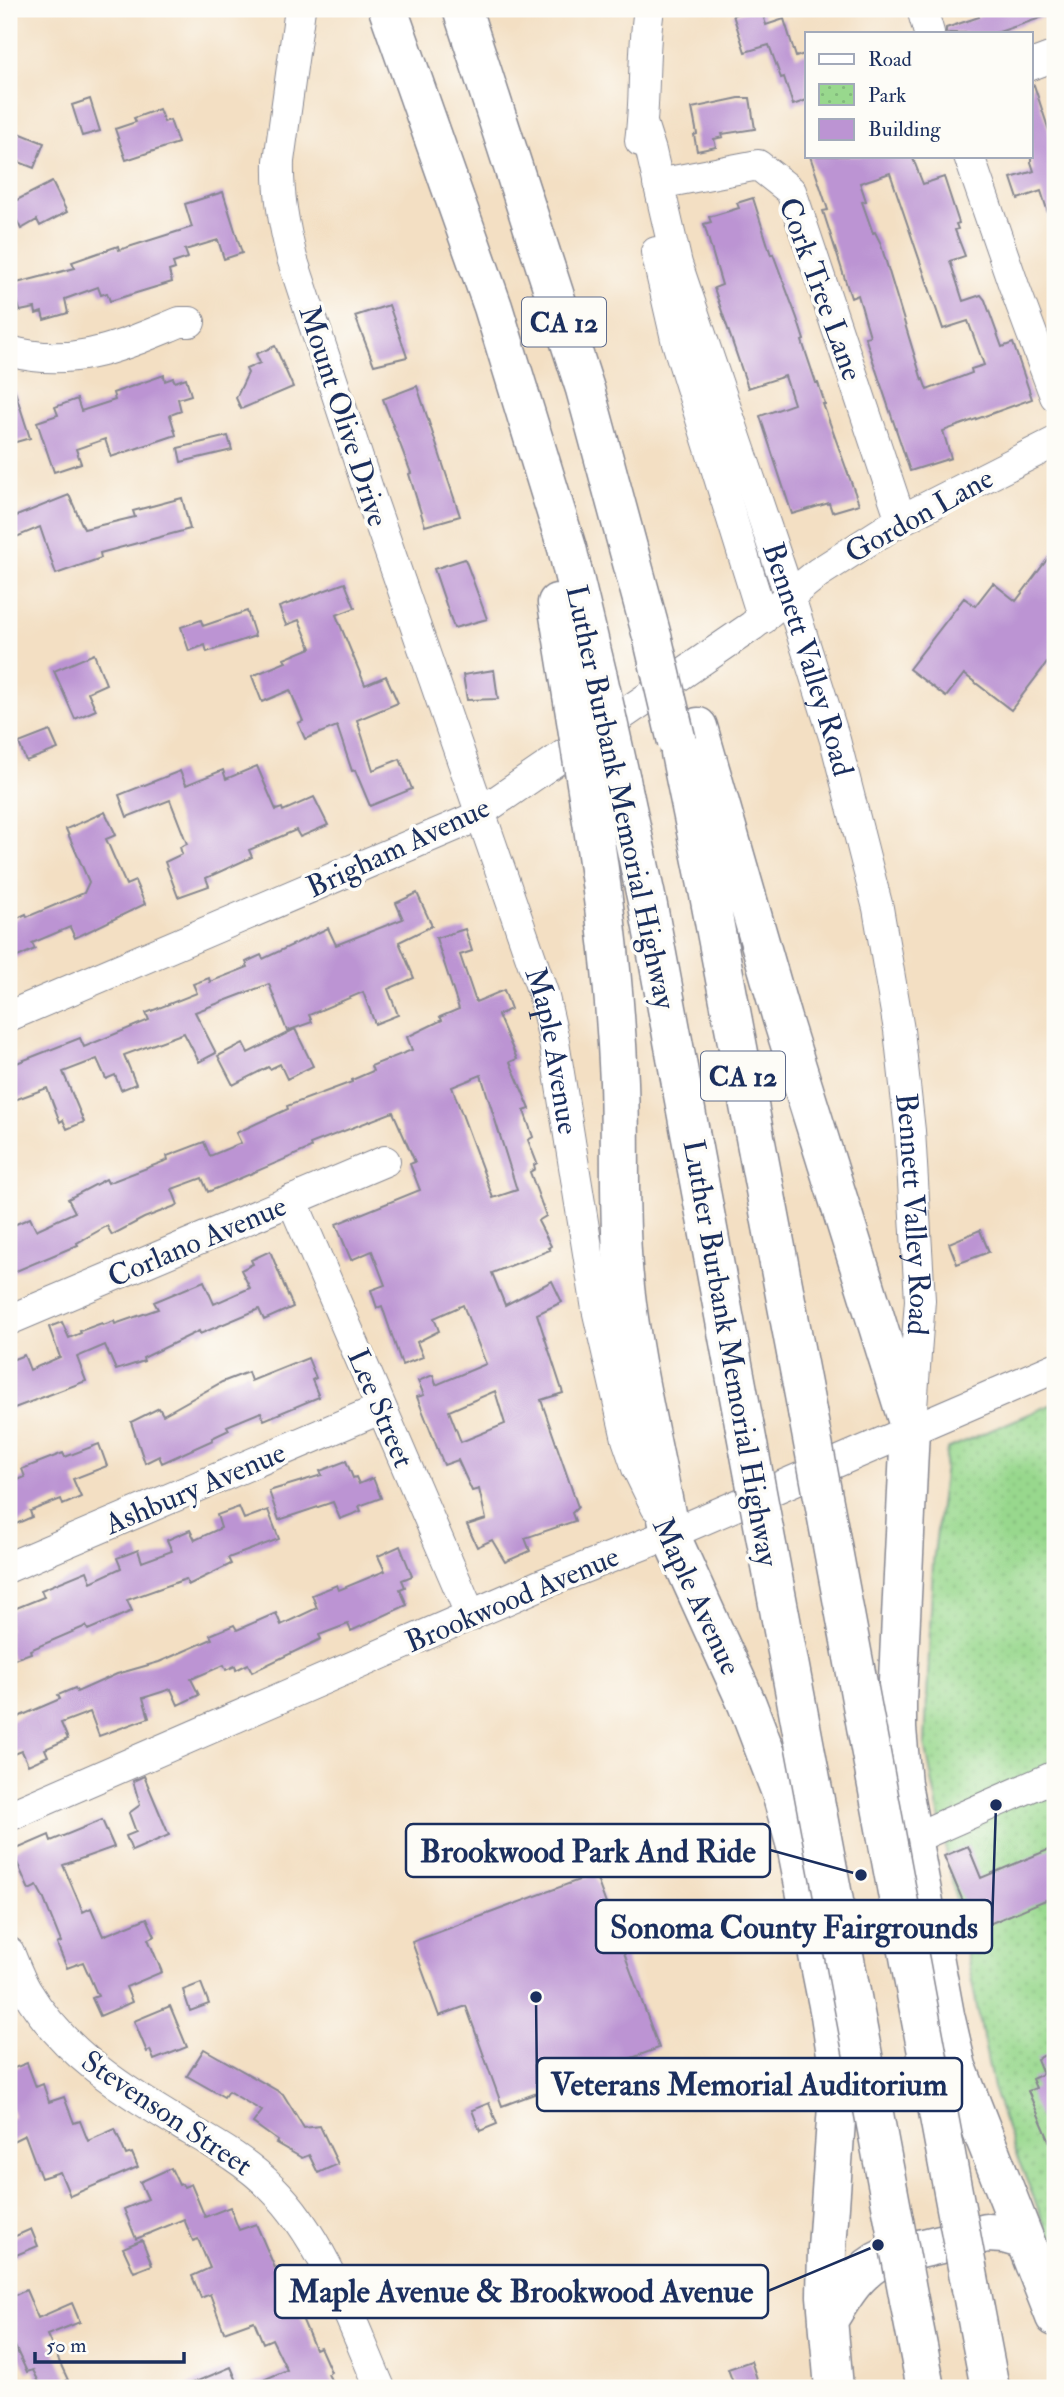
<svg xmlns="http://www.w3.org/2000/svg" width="1064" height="2397" viewBox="0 0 1064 2397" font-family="'IM FELL Double Pica',serif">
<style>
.park{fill:url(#park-dots);stroke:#5a8476;stroke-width:2}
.building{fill:#bc94d3;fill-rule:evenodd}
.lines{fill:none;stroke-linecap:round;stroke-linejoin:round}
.minor-casing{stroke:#878790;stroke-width:32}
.major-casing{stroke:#878790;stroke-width:41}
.highway-casing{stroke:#878790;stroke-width:41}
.minor{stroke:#fff;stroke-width:30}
.major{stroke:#fff;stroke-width:38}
.highway{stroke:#fff;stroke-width:38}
.highway-bridge-casing{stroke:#878790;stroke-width:41;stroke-linecap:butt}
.highway-bridge{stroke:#fff;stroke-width:38}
.labels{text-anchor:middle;stroke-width:7;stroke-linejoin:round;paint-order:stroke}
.shield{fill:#fdfcf7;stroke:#5f6c8c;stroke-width:2}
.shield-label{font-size:28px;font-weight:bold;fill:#1b2f5e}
.street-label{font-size:30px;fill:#1b2f5e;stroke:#fdfcf7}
.leader{fill:none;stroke:#1b2f5e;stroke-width:2.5}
.callout-dot{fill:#1b2f5e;stroke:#fdfcf7;stroke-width:2.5}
.callout{fill:#fdfcf7;stroke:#1b2f5e;stroke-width:2.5}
.callout-label{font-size:32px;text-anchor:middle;font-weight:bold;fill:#1b2f5e}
</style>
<defs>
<pattern id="park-dots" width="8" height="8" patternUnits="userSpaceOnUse" patternTransform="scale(1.75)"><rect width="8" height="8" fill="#98d88d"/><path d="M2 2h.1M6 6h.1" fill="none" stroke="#82ba7c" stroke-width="1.8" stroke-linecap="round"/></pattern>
</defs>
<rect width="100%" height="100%" fill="#fdfcf7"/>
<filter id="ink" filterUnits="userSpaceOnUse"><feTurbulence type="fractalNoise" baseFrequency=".0143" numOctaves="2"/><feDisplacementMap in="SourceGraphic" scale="14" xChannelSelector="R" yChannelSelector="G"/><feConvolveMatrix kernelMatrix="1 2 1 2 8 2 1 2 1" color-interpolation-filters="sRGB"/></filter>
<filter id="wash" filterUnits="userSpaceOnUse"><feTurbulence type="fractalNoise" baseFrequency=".00686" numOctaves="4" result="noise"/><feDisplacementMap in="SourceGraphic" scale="28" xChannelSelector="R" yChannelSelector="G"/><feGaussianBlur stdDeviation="1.57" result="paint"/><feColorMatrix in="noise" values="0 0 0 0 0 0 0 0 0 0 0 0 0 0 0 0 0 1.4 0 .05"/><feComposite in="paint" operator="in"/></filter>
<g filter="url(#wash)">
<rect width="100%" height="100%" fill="#f3dfc3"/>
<path class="park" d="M1055,1403V2250L1015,2152L993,2088L925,1744L933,1562L947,1449Z"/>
<g id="blocks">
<path class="building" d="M751,9H761L766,25L784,19L796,57L807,53V100L793,105L784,77L781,78L769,45L745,52L733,15Z
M977,9H1055V13L996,33H946V28L979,17Z
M1034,85L1055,149V224L1052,225L1041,191L1018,199L1011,178L1034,171L1031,162V86Z
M739,98H750L755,129L722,134L723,137L714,139L716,147L697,151L694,135L697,134L692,108Z
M90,99L100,131L82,136L72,105Z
M159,109L164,122L170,120L178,143L126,160L115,129L136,122L134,118Z
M9,129L44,143L34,168L9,158Z
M810,156H912L923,184L944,177L959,223L956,224L958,229L955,230L965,256L950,261L963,301L981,295L985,300L1002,347L1013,343L1032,399L943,431L951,458L910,471L865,337L870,336L858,295L851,298L823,211L828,210ZM890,173L943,329L968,321L984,365L971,369L972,373L927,390L923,379L922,380L880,242L875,232L873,233L862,202L866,201L860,183Z
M52,182L67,212L40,226L37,220L21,229L9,204Z
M223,192L242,253L224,259L218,240L185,250L188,258L173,263L175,269L169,271L172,282L110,301L107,293L101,295L98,287L65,299L68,313L44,320L42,312L36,314L35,308L20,311L13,284L75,268L72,262L118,246L119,250L192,227L185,204Z
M753,198L771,255L773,254L797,318L804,340L802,341L816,383H818L825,404H823L859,504L832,512L829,503L792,514L760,416L794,404L785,376L748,388L714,288L722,285L704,224L711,222L709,217L739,208L737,203Z
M389,305L407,357L374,365L355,316Z
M275,346L293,387L241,409L236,398L248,373L246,369L260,363L256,354Z
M164,375L165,381L173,378L175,382L186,378L191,395L178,399L181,411L170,415L176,435L111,457L105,439L76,449L81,463L54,472L37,422L58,415L55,407L77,399L81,411L115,400L113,393Z
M12,382L30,438L9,444V383Z
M417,386L460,516L425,526L409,474L411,473L383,399Z
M228,436L232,450L181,462L178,448Z
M69,495L84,529L135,517L133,511L182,498L190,529L100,553L101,558L56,574L40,527L9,540V519Z
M1055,549V670L1047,663L1011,710L964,674L946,697L909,669L964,598L975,606L993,583L1016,601Z
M465,559L487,619L454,628L434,569Z
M345,583L355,608L336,615L365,685L386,676L398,703L357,720L373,770L400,759L412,789L370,806L355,770L352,771L337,726L305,739L298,723L303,721L290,690L262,702L252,676L286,662L284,659L311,648L299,620L286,625L279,607Z
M247,611L255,636L207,652L205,645L189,651L181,627L201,620L203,626Z
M94,654L106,684L88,692L96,710L75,719L54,671Z
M494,670L498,699L467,700L463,675Z
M50,731L58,749L26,761L19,743Z
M257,766L276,810L282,808L283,811L314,797L328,825L300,837L296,830L249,850L252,857L206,878L209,886L178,897L165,862L182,854L180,847L187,844L170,800L127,817L119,795L180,771L186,785L223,770L226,779Z
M105,812L116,835L106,839L126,885L135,881L145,904L75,938L70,927L32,943L35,949L9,961V922L26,914L27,917L84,893L89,882L66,829Z
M417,893L432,926L399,942L414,978L388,989L398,1015L375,1024L363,992L309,1015L312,1022L287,1031L269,984L195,1012L216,1053L199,1062L184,1033L124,1055L136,1084L121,1090L115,1075L106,1079L97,1059L63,1072L84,1122L67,1129L63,1120L60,1122L47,1088L9,1102V1066L80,1038L84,1047L149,1020L146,1013L197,993L193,984L209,978L210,982L248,967L246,962L261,955L263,959L328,928L336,945L403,919L396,903Z
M465,929L472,951L460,955L476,1002L504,990L511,1009L498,1015L517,1059L510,1062L530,1109L524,1111L533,1137L528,1140L537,1163L534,1165L535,1169L530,1172L546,1216L538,1221L551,1246L548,1248L550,1250L492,1273L505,1305L552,1281L562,1302L537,1314L563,1393L541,1400L578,1507L572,1513L575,1521L525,1538L530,1551L505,1562L492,1540L477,1547L467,1525L486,1519L479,1489L472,1491L458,1460L444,1465L417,1397L424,1395L418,1381L433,1375L436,1385L486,1364L463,1305L434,1318L439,1331L417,1342L423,1357L402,1365L382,1306L377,1308L371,1290L385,1285L372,1251L351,1260L336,1224L420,1190L410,1164L415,1162L393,1112L310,1144L311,1148L208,1192L202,1178L172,1189L178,1205L144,1218L112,1235L107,1226L77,1243L78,1245L9,1274V1227L30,1218L36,1230L75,1212L68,1199L106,1179L108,1183L168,1160L167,1156L204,1142L210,1156L241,1143L236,1133L288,1109L287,1106L352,1082V1080L373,1071L371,1066L412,1050L407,1037L442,1020L440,1017L459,1009L436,938ZM481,1075L517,1190L493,1198L452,1087ZM495,1391L505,1424L461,1442L449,1411Z
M295,1029L313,1066L287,1079L280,1064L270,1069L268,1067L233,1085L218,1056L243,1043L248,1053Z
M980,1230L989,1252L957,1264L949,1243Z
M270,1251L293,1307L264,1320L259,1309L200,1334L199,1331L143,1358L144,1361L116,1370L105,1345L77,1357L86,1381L9,1410V1361L24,1355L30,1370L60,1357L49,1327L62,1322L69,1338L81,1333L80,1331L102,1323L103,1325L114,1321L115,1324L158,1309L154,1302L204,1281L214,1304L250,1288L241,1270L253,1264L251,1260Z
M308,1358L316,1378L312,1380L319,1397L264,1420L261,1412L227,1426L229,1430L212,1438L213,1440L162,1463L159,1456L145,1463L131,1422L159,1408L163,1415L222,1382L248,1372L251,1381Z
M99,1444L107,1466L73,1479L81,1497L63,1505L61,1499L30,1511L32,1517L9,1527V1484L25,1477L22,1469L63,1453L65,1457Z
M346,1461L353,1478L356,1477L359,1484L373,1478L381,1498L359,1506L361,1511L340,1519L333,1502L279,1520L269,1491L322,1475L320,1471Z
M239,1507L244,1519L268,1510L279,1539L228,1558L231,1564L188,1585L186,1579L127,1600L132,1611L88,1630L86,1626L30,1650L31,1653L12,1660L9,1651V1611L44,1597L41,1590L87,1571L91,1582L121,1568L117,1558L138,1550L142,1562L172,1551L167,1540L190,1530L195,1540L221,1528L217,1515Z
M400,1546L412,1576L402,1580L405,1587L400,1589L407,1605L351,1631L348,1624L319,1635L321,1639L252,1672L248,1664L236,1670L235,1666L226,1670L224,1665L191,1679L199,1695L178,1705L171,1689L143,1698L149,1718L99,1736L90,1712L61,1723L68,1739L45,1749L48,1756L28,1765L22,1751L9,1756V1721L60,1699L58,1695L75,1688L77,1692L117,1674L159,1662L212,1639L210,1635L234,1625L237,1630L276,1613L281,1625L317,1608L312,1595L337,1585L339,1590L385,1571L378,1556Z
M144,1776L169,1835L132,1851L126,1836L136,1832L129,1813L140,1805L133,1781Z
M102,1820L114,1847L63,1865L83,1912L91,1908L103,1936L147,1918L155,1936L148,1939L162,1972L126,1987L132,2002L100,2016L92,1998L98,1996L83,1962L67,1968L57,1944L61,1942L43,1897L37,1886L29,1890L12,1851L49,1835L51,1841Z
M968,1846L981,1878L1055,1847V1896L975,1930L944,1856Z
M595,1874L659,2048L502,2106L466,2006L439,2016L412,1942Z
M201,1983L209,2004L190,2011L183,1990Z
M170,2006L187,2047L154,2060L150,2050L147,2052L134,2021Z
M204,2049L283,2094L304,2128L320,2126L338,2164L318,2173L309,2155L302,2158L276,2143L278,2141L253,2123L262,2111L228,2091L224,2097L187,2076Z
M1055,2050V2154L1028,2091L1036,2088L1032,2079L1043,2074L1037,2059Z
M27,2063L36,2087L43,2084L49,2102L64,2097L74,2123L80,2121L88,2141L115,2129L126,2155L132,2153L138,2167L70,2196L60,2172L41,2178L25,2135L9,2143V2119L14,2117L9,2101V2070Z
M489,2103L497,2124L480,2131L472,2110Z
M171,2168L179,2185L182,2184L184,2187L191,2184L205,2217L230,2207L239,2230L256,2224L275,2268L280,2266L315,2349L320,2347L331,2372L328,2374L335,2388H244L287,2370L272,2339L263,2343L254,2321L224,2332L210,2294L201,2298L192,2276L210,2268L198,2239L193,2241L184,2219L136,2239L124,2209L148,2199L140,2182Z
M31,2229L38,2246L9,2258V2239Z
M142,2240L152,2265L134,2272L123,2248Z
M26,2290L38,2318L72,2303L80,2322L47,2335L68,2380L51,2388H42L33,2370L27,2372L13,2342L9,2344V2298Z
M751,2361L760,2388H735L728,2369Z
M231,2367L240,2388H181Z"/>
</g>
</g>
<g filter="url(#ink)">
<use href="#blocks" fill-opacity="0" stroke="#878790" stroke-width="2"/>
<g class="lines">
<g class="minor-casing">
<g id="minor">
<path id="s1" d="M300,9L279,161C278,194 284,225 292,258L371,498L543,993L553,1036L597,1309L627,1439L637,1468L656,1507"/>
<path d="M922,9L929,33"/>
<path d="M1031,65L1055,56"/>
<path id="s2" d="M642,123L651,151L677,264L790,597L835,740L878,908L899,1030L910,1131L920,1300L911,1421"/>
<path d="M640,141C646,97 642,53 649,9"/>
<path d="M969,156L1014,286L1055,396"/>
<path d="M658,184L758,165L791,191L901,520"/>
<path d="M656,252L676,339L763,619"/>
<path d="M9,351C74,369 121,346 180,322H190"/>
<path d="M9,1016L469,820L752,626L818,573L901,520L1055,442"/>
<path d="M292,1200L471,1616"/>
<path d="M9,1320L385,1161"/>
<path d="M9,1567L380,1409"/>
<path d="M9,1816L540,1585L670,1534L1055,1368"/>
<path d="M912,1839L1055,1776"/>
<path d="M9,1952C14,1964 19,1978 26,1990C64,2054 124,2090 185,2127C216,2145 247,2162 272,2188C323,2238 352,2323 380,2388"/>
</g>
</g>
<g class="major-casing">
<path id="major" d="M910,1429L897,1701V1729L902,1784L945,2015L957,2067L1055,2317
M670,1534L747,1704L781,1793L797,1850L830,2015L836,2054L838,2092L827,2248L826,2296L834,2388
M828,2321C843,2296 858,2269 886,2257L987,2233L1004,2234L1025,2240"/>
</g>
<g class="highway-casing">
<path id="highway" d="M388,9L493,307L567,548L598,677
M462,9L585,389L653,640
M557,603L572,695
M698,727L782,1019L910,1429
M680,753L709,895L807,1411
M621,780L648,906L744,1423
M589,802C604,895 615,988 619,1082C621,1143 618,1206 623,1267C631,1358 653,1445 670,1534
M971,2288L990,2388
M909,2300L926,2388"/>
</g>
<use href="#minor" class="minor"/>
<use href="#major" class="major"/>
<use href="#highway" class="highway"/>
<g class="highway-bridge-casing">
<path id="highway-bridge" d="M653,640L677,742
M598,677L621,780
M572,695L589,802
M807,1411L971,2288
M744,1423L909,2300"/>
</g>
<use href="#highway-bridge" class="highway-bridge"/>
</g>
</g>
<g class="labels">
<g class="shield">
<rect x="522" y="297.5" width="84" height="49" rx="5"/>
<rect x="701" y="1051.5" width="84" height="49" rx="5"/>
</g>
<g class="shield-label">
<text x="564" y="332">CA 12</text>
<text x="743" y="1086">CA 12</text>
</g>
<g class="street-label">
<text transform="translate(821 289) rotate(70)" y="10">Cork Tree Lane</text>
<text transform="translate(344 416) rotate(72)" y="10">Mount Olive Drive</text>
<text transform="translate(919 515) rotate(-29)" y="10">Gordon Lane</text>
<text dy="10" stroke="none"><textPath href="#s2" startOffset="562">Bennett Valley Road</textPath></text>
<text transform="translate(621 797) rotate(78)" y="10">Luther Burbank Memorial Highway</text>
<text transform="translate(398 847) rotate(-25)" y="10">Brigham Avenue</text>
<text dy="10" stroke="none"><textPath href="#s1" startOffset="1087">Maple Avenue</textPath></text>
<text dy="10" stroke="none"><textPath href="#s2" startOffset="1129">Bennett Valley Road</textPath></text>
<text transform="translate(197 1241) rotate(-23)" y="10">Corlano Avenue</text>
<text transform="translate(731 1353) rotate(80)" y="10">Luther Burbank Memorial Highway</text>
<text transform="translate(381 1408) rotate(67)" y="10">Lee Street</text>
<text transform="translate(195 1488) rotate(-23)" y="10">Ashbury Avenue</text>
<text transform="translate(697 1596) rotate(65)" y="10">Maple Avenue</text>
<text transform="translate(512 1599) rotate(-23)" y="10">Brookwood Avenue</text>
<text transform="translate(167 2113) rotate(34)" y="10">Stevenson Street</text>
</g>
</g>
<path class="leader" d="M861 1875L770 1850M996 1805L992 1926M536 1997L537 2084M878 2245L768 2291"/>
<g class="callout-dot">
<circle cx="861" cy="1875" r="7"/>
<circle cx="996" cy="1805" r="7"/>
<circle cx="536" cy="1997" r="7"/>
<circle cx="878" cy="2245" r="7"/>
</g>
<g class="callout">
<rect x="406" y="1824" width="364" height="53" rx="7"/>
<rect x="596" y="1900" width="396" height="53" rx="7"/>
<rect x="537" y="2058" width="425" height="53" rx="7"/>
<rect x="275" y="2265" width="493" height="53" rx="7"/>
</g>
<g class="callout-label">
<text x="588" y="1862">Brookwood Park And Ride</text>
<text x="794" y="1938">Sonoma County Fairgrounds</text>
<text x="749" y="2095">Veterans Memorial Auditorium</text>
<text x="521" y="2302">Maple Avenue &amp; Brookwood Avenue</text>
</g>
<rect width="1064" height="2397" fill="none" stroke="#fdfcf7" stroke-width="35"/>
<rect x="805" y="32" width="228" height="126" fill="#fdfcf7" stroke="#a3aaba" stroke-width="2"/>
<rect x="819" y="54" width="35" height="10" fill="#ffffff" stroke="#a3aaba" stroke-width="2"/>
<text x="868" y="66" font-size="21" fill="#1b2f5e">Road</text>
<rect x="819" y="84" width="35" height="21" fill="url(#park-dots)" stroke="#a3aaba" stroke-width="2"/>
<text x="868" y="102" font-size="21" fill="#1b2f5e">Park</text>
<rect x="819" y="119" width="35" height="21" fill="#bc94d3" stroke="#a3aaba" stroke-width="2"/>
<text x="868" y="136" font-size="21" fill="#1b2f5e">Building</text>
<path d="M35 2352v10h149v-10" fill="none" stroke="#1b2f5e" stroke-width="3.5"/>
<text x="46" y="2352" font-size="21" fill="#1b2f5e" stroke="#fdfcf7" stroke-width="5" paint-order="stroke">50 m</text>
</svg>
